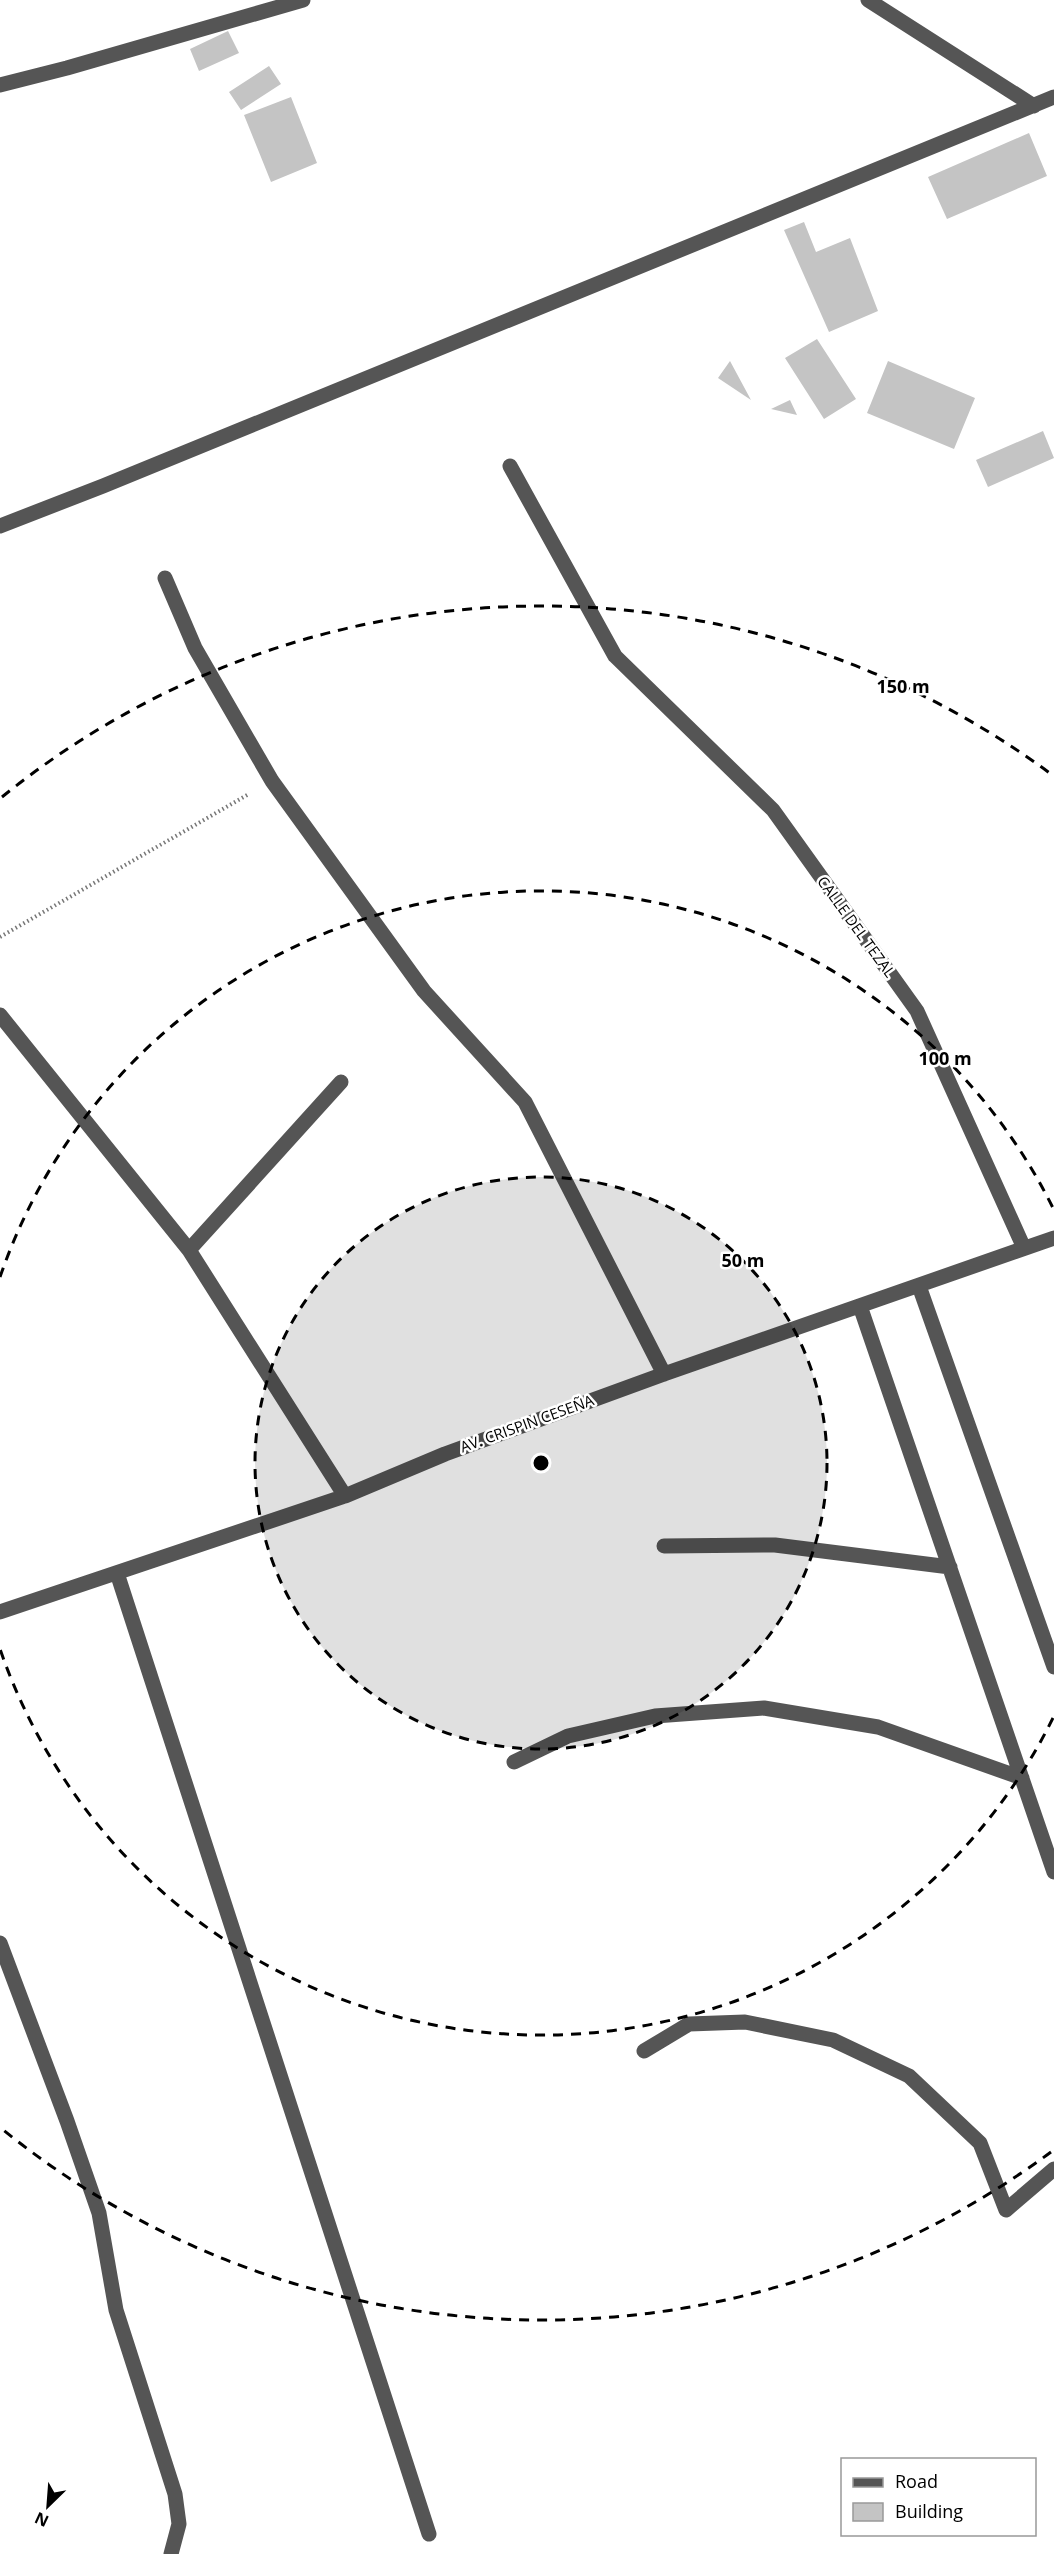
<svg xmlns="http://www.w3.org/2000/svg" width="1054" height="2554" viewBox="0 0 1054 2554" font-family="'Open Sans',sans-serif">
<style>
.building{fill:#c4c4c4}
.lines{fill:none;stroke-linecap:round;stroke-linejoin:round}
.path{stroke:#777;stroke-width:4;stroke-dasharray:1.5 3;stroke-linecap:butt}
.minor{stroke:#555;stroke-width:15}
.ring{fill:none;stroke:#000;stroke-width:3;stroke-dasharray:10 8}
.labels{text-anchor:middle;stroke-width:5;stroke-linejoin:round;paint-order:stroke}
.street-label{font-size:15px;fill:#000;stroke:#fff}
.centre{fill:#000;stroke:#fff;stroke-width:3}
.ring-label{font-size:18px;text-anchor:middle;font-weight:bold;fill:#000;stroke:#fff;stroke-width:5;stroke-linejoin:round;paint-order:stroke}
</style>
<rect width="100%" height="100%" fill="#fff"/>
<path class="building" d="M228,31L239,53L199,71L190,49Z
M269,66L281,84L241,110L229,92Z
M291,97L317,163L271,182L244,115Z
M1029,133L1047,176L947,219L928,177Z
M804,222L816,252L850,238L878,311L829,332L784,230Z
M817,339L856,399L824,419L785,358Z
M730,361L751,400L718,378Z
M888,361L975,398L954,449L867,413Z
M790,400L797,415L771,409Z
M1043,431L1054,458L988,487L976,460Z"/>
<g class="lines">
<path class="path" d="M0,937L249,794"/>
<path class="minor" d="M868,0L1034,106
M0,85L67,68L303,0
M510,466L615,656L773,810L917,1011L1024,1248
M0,526L103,486L1054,97
M165,578L195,648L272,781L424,991L525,1102L664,1374
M0,1015L189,1250L345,1496
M189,1250L341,1082
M919,1286L1054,1667
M860,1306L1054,1872
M664,1546L775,1545L950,1567
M117,1573L429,2534
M0,1612L345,1496L445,1454L664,1374L1054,1238
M514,1762L568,1736L655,1716L764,1708L878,1727L1022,1778
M0,1943L67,2121L99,2213L116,2310L175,2494L179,2524L171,2554
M644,2051L689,2024L745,2022L833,2040L909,2076L980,2143L1006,2210L1054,2169"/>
</g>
<circle cx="541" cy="1463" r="286" fill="#000" fill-opacity=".12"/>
<g class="ring">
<circle cx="541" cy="1463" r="286"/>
<path d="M1053 1718A572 572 0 0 1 0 1649M0 1277A572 572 0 0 1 1053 1208"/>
<path d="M1051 2152A857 857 0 0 1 2 2129M2 797A857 857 0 0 1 1051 774"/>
</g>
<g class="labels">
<g class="street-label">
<text transform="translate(856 927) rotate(54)" y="5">CALLE DEL TEZAL</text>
<text transform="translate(527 1424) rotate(-20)" y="5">AV. CRISPIN CESEÑA</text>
</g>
</g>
<circle cx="541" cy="1463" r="9" class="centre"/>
<g class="ring-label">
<text x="903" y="693">150 m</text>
<text x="945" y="1065">100 m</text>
<text x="743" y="1267">50 m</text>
</g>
<rect x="841" y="2458" width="195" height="78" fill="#ffffff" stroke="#999999" stroke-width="1.5"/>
<rect x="853" y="2478" width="30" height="9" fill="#555555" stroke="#999999" stroke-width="1.5"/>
<text x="895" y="2488" font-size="18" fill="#000000">Road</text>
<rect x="853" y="2503" width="30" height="18" fill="#c4c4c4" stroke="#999999" stroke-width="1.5"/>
<text x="895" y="2518" font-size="18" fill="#000000">Building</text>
<g transform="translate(48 2506) rotate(205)" stroke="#ffffff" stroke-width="4.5" paint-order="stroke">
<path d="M0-4.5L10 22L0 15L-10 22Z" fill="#000000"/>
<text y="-9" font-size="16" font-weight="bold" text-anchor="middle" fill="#000000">N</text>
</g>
</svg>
